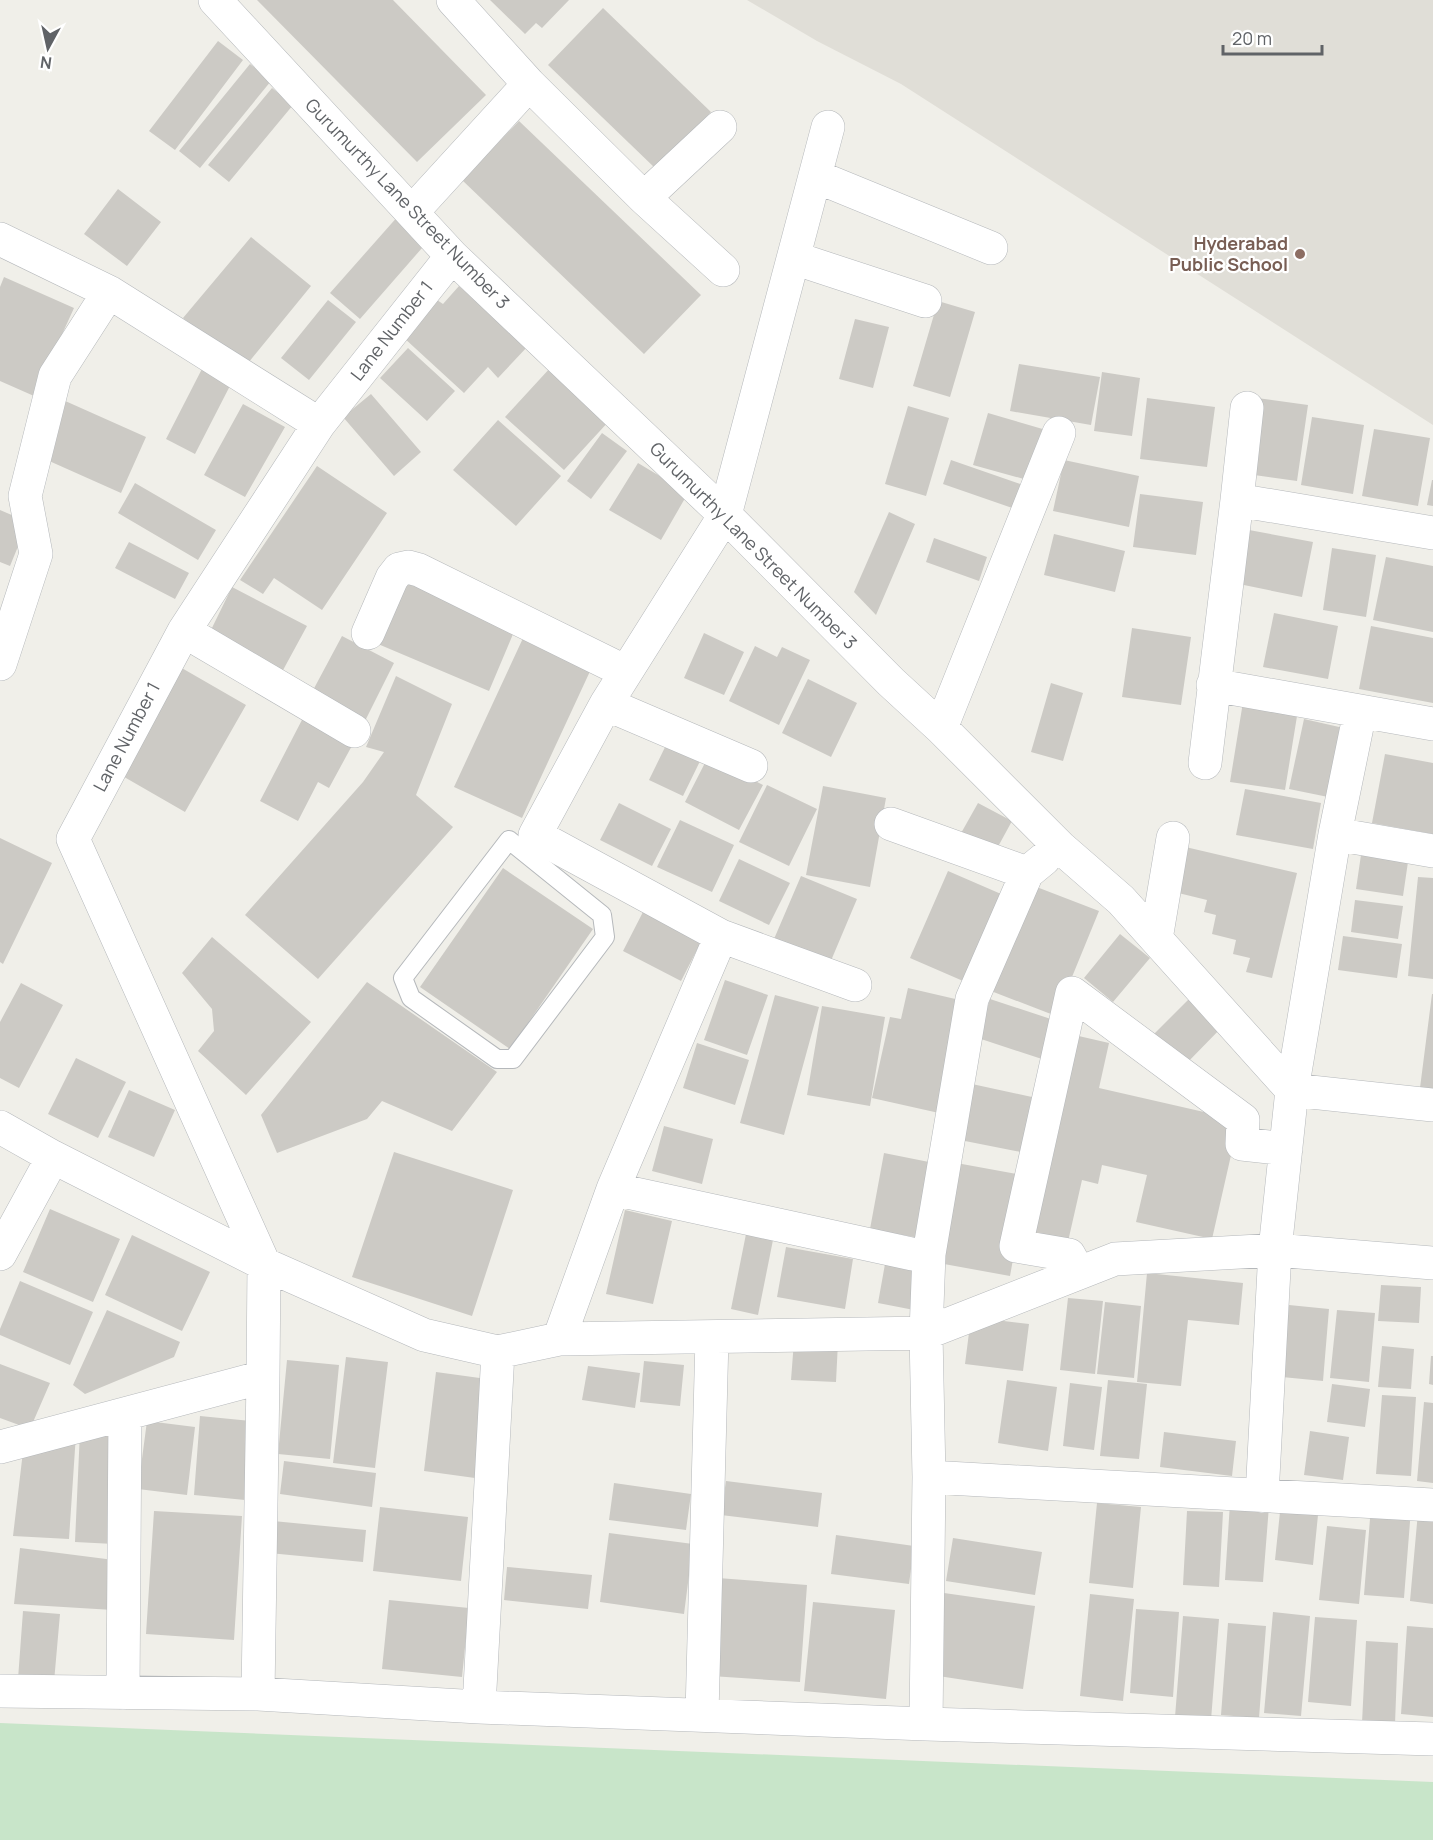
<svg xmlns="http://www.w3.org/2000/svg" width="1433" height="1840" viewBox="0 0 1433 1840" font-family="Manrope,sans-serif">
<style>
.education{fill:#e0ded7}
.green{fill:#c8e5c9}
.building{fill:#cccac5}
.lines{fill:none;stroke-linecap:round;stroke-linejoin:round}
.service-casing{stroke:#b5b8bb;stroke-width:20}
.minor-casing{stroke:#b5b8bb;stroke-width:34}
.service{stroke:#fff;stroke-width:18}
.minor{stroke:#fff;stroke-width:33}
.education-dot{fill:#8d6e63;stroke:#fff;stroke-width:2}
.labels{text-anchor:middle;stroke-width:4.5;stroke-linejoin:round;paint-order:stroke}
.street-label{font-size:18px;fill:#606367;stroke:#fff}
.education-label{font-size:18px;font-weight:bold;fill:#785e54;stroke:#fff;text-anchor:end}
</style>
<rect width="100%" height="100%" fill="#f0efe9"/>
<path class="education" d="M747,0H1433V425L901,84L817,41Z"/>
<path class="green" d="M0,1723L1433,1782V1840H0Z"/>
<path class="building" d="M257,0H393L486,95L417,162Z
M490,0H569L542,28L536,23L525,34Z
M603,8L711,112L656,169L548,65Z
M218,41L243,60L175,150L149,131Z
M250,64L271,81L200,168L179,151Z
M272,88L293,105L229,182L208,165Z
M519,121L701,295L644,354L462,180Z
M118,189L161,222L127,266L84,234Z
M399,215L429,240L360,319L330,293Z
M251,237L311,286L244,368L183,318Z
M4,277L74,308L34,396L0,381V287Z
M459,286L528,346L498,378L488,367L464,393L403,337L437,300L443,304Z
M328,300L356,322L309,380L281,358Z
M938,301L975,312L950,397L913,386Z
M855,319L889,327L873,388L839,379Z
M408,348L455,391L427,421L380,378Z
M205,363L234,378L195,454L166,439Z
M1019,364L1100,377L1091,425L1010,411Z
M551,367L610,420L564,470L505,417Z
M1102,372L1140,378L1132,436L1094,431Z
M371,394L421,452L394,476L343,417Z
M1147,398L1215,407L1207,467L1140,459Z
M1257,398L1308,405L1297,481L1247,474Z
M63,400L146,437L121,493L38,456Z
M243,404L285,427L245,497L204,475Z
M908,406L949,418L926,496L885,484Z
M988,413L1046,430L1031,481L973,465Z
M1312,417L1364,425L1353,494L1301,485Z
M498,420L561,476L516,526L453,470Z
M1374,429L1430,438L1418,506L1362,496Z
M602,433L627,451L591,499L567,481Z
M951,460L1026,486L1018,510L943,484Z
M1064,460L1139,476L1129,527L1053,511Z
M638,463L688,493L661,540L609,510Z
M317,466L387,513L322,610L274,578L263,594L240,580Z
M1432,480H1433V506L1427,505Z
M135,483L216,530L198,560L118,513Z
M1140,494L1203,502L1196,555L1133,547Z
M0,510L28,522L10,566L0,562Z
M889,512L915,524L876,615L854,592Z
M1249,530L1313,542L1302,597L1239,584Z
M1054,534L1125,551L1115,592L1044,575Z
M934,538L987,557L979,581L926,562Z
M129,542L189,573L175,599L115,568Z
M1332,548L1376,555L1366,617L1323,610Z
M1386,557L1433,566V632L1373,620Z
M404,581L516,627L489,691L378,644Z
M232,587L307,626L282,672L209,634Z
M1274,613L1338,626L1328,679L1263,667Z
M1371,626L1433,638V703L1359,689Z
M1132,628L1191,637L1181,705L1122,697Z
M704,633L744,652L724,695L684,678Z
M342,636L394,663L365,721L311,694Z
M524,636L592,667L522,818L454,787Z
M755,646L777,657L782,647L810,660L779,725L729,701Z
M180,667L246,705L185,812L119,774Z
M396,676L452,704L416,795L453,827L318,979L245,915L363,782L384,752L366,747Z
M808,679L857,703L831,757L782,733Z
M1051,683L1083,693L1063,761L1031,752Z
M1243,702L1298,710L1285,790L1230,782Z
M304,716L354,742L329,788L318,782L298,821L260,801Z
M1304,719L1348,729L1333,798L1289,789Z
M669,739L703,755L683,796L649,780Z
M1385,754L1433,763V834L1372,823Z
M708,757L763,785L739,830L685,802Z
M767,785L817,809L789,866L739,842Z
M823,786L886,798L870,887L806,875Z
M1245,789L1321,803L1313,849L1236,835Z
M619,803L671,829L652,866L600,840Z
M978,803L1012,821L994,854L960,835Z
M680,820L734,845L712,892L657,867Z
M0,838L52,863L3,964L0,962Z
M1177,845L1297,873L1272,978L1246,972L1250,958L1233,954L1236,940L1212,934L1216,915L1204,912L1207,900L1166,890Z
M1362,848L1409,855L1403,896L1356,889Z
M739,859L790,883L769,925L719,901Z
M503,868L593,929L510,1049L420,987Z
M948,871L1008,897L970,984L910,958Z
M801,876L857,899L830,963L774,939Z
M1418,877L1433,878V979L1408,976Z
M1034,886L1099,911L1056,1016L991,991Z
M1355,900L1403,906L1398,939L1351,932Z
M644,910L702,940L681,981L623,951Z
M1120,934L1150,958L1113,1002L1084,978Z
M1343,936L1402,944L1397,978L1338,970Z
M212,937L311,1022L246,1095L198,1051L214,1031L212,1009L182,973Z
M725,980L768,995L747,1055L704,1040Z
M367,982L497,1072L452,1131L382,1101L367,1119L277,1153L261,1115Z
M21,983L63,1005L19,1088L0,1078V1022Z
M908,988L964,1001L939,1113L872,1098L890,1017L901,1019Z
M1194,994L1225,1024L1184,1066L1152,1036Z
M1432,994H1433V1090L1420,1088Z
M775,995L819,1007L784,1135L740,1123Z
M990,999L1060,1022L1048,1061L978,1038Z
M822,1006L885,1017L870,1106L807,1095Z
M1070,1034L1109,1043L1099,1088L1239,1120L1212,1239L1136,1222L1147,1175L1102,1165L1098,1184L1082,1180L1067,1246L1024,1236Z
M697,1043L749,1060L735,1105L683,1088Z
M76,1058L126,1082L98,1138L48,1114Z
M972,1084L1032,1097L1021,1152L960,1140Z
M129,1090L175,1110L154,1157L108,1137Z
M664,1126L713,1139L702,1184L652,1171Z
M394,1152L513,1190L472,1316L352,1277Z
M884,1153L939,1164L925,1239L870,1229Z
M951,1162L1028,1176L1010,1276L933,1262Z
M50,1209L120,1239L93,1302L23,1272Z
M625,1210L672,1221L653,1304L606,1294Z
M747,1229L774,1235L758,1315L731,1309Z
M132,1235L210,1272L182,1331L105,1295Z
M786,1247L853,1259L845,1309L777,1297Z
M885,1264L920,1270L914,1310L878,1303Z
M1147,1273L1243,1283L1239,1325L1188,1320L1181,1386L1137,1382Z
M20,1281L93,1312L70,1365L0,1335V1329Z
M1381,1285L1421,1287L1419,1323L1378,1321Z
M1068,1298L1103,1301L1095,1374L1060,1370Z
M1105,1302L1141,1306L1134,1378L1097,1374Z
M1289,1305L1329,1309L1323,1381L1282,1377Z
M107,1310L180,1342L174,1357L85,1394L73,1385Z
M1337,1310L1375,1313L1369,1382L1330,1378Z
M971,1317L1029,1324L1023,1371L965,1364Z
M794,1341L838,1342L836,1382L791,1380Z
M1382,1346L1414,1349L1411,1389L1378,1387Z
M1431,1356H1433V1385L1429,1384Z
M346,1357L388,1362L375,1468L333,1463Z
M287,1360L339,1365L330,1459L278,1454Z
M644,1361L684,1365L680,1406L640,1402Z
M0,1364L50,1383L30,1429L0,1418Z
M588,1366L640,1373L635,1408L582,1400Z
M436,1372L487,1379L475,1478L424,1471Z
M1007,1380L1057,1387L1048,1451L998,1443Z
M1108,1380L1147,1384L1139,1459L1100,1456Z
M1070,1383L1102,1387L1094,1450L1063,1446Z
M1332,1384L1370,1389L1365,1427L1327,1422Z
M1382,1395L1416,1397L1411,1476L1376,1474Z
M1424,1402L1433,1403V1483L1417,1481Z
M200,1416L251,1421L245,1500L194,1495Z
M147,1421L195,1427L187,1495L138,1489Z
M115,1430L114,1544L75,1542L80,1431Z
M1310,1431L1349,1437L1343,1480L1304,1475Z
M1164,1432L1236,1441L1232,1476L1160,1467Z
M76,1434L69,1539L13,1536L24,1443Z
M284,1461L376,1473L372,1507L280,1494Z
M726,1481L822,1493L818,1527L721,1515Z
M614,1483L691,1494L686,1530L609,1520Z
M1097,1503L1141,1507L1133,1588L1089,1583Z
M1230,1503L1269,1506L1263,1582L1225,1580Z
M1371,1506L1411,1509L1404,1598L1364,1595Z
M380,1507L468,1517L461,1581L373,1571Z
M154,1511L242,1516L234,1640L146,1634Z
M1187,1511L1223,1512L1219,1587L1183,1585Z
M1280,1512L1318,1515L1313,1565L1275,1560Z
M1418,1512L1433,1514V1604L1410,1601Z
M273,1521L366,1530L363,1562L269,1553Z
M1327,1526L1366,1530L1359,1604L1319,1600Z
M609,1533L693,1544L684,1614L600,1602Z
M836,1535L914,1546L909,1584L831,1574Z
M953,1538L1042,1552L1035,1595L946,1581Z
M20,1548L114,1560L113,1610L14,1604Z
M507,1567L592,1575L588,1609L504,1600Z
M718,1578L807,1585L800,1682L711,1676Z
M944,1593L1035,1606L1023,1689L932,1675Z
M1090,1594L1134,1599L1123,1701L1080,1696Z
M389,1600L469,1608L462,1677L382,1669Z
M813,1602L895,1610L886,1699L804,1691Z
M1136,1609L1179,1612L1173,1697L1130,1693Z
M23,1611L60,1614L54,1682L18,1679Z
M1273,1612L1310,1616L1301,1716L1264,1713Z
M1183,1616L1219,1619L1211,1720L1175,1717Z
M1315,1617L1357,1620L1351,1706L1308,1702Z
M1228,1623L1266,1626L1259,1718L1221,1715Z
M1407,1626L1433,1628V1717L1401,1714Z
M1366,1641L1398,1643L1395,1724L1362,1723Z"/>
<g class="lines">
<g class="service-casing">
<path id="service" d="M509,840L602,915L605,937L513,1059H497L411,998L403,978Z"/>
</g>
<g class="minor-casing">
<path id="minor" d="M215,0L452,256L725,515L891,682L941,728L1060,847L1121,900L1292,1090L1433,1105
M453,0L529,84L644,198L723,270
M828,127L725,515L606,704L535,835L721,936L855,985
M815,176L991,248
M644,198L720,127
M412,212L529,84
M0,239L109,292L319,424
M794,258L925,301
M1237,500L1433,533
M184,631L354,731
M368,633L392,578L399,569L408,567L419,570L626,672
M0,664L36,554L25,496L55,376L109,292
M1213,685L1433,724
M606,704L751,766
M941,728L1059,433
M1205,763L1237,500L1247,408
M891,824L1027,873L1044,859
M1335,834L1433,851
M1156,939L1173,838
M0,1127L53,1157L264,1264L424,1335L498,1352L559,1339L926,1333L1115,1259L1275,1250L1433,1263
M613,1189L912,1254
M0,1254L53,1157
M1079,1273L1069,1255L1016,1246L1072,993L1243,1120L1242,1144L1286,1149
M559,1339L613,1189L721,936
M0,1447L263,1377L264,1264L73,839L184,631L319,424L452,256
M929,1477L1433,1505
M1262,1496L1275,1250L1292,1090L1335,834L1360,712
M0,1691L258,1694L479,1707L926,1724L1433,1739
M123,1693L125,1414
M258,1694L263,1377
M479,1707L498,1352
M702,1714L712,1338
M926,1724L929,1477L926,1333L929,1254L972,999L1027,873"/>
</g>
<use href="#service" class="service"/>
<use href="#minor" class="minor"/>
</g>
<circle class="education-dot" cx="1300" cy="254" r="6"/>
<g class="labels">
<g class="street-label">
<text transform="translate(407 204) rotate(46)" y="6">Gurumurthy Lane Street Number 3</text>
<text transform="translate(392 331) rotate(-52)" y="6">Lane Number 1</text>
<text transform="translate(753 546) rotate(45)" y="6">Gurumurthy Lane Street Number 3</text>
<text transform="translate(127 737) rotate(-62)" y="6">Lane Number 1</text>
</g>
<g class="education-label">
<text x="1288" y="250">Hyderabad<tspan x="1288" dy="21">Public School</tspan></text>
</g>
</g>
<g transform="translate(48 48) rotate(188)" stroke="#ffffff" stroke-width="4.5" paint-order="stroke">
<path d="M0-4.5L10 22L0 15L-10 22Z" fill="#606367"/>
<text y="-9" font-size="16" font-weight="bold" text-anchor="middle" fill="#606367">N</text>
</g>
<path d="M1223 45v9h99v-9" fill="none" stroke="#606367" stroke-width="3"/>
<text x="1232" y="45" font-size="18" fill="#606367" stroke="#ffffff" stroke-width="4.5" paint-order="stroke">20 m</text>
</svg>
